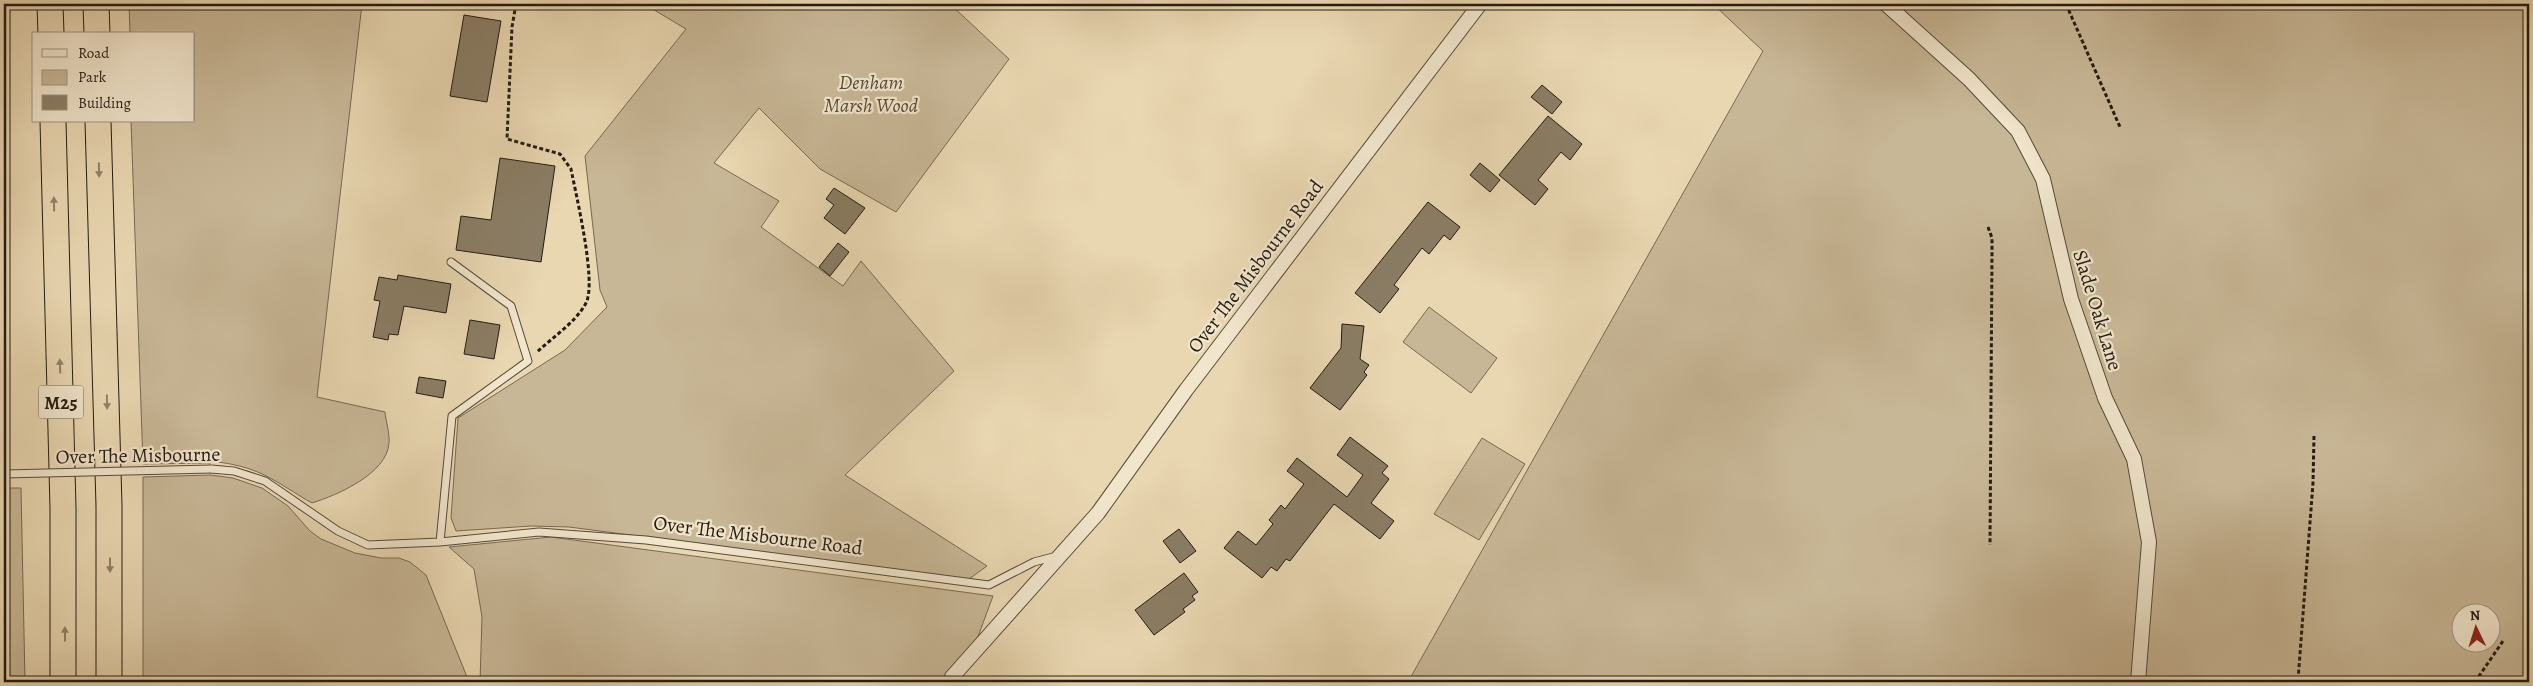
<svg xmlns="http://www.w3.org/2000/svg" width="2533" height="686" viewBox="0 0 2533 686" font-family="Alegreya,serif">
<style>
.green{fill:#c8b796;stroke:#766a54;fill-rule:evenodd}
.building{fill:#8a7d65;stroke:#241c12}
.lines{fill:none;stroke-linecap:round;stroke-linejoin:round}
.service-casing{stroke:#554b3a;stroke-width:9}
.minor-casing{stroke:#554b3a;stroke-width:16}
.motorway-casing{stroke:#241c12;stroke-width:27}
.path{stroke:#241c12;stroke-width:3;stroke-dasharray:4 2.5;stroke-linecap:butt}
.service{stroke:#f1e5cc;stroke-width:7}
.minor{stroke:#f1e5cc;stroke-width:14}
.motorway{stroke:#e9d7b1;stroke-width:25}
.service-bridge-casing{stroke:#554b3a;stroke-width:9;stroke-linecap:butt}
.service-bridge{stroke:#f1e5cc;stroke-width:7}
.oneway{fill:#908369}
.labels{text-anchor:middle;stroke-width:4.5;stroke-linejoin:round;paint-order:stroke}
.shield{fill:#f1e5cc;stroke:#62584a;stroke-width:1}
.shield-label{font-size:19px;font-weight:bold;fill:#241c12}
.park-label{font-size:20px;font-style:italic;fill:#554a3a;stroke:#f1e5cc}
.street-label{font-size:20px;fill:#241c12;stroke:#f1e5cc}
</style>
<rect width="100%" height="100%" fill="#e9d7b1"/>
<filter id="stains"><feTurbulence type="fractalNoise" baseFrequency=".004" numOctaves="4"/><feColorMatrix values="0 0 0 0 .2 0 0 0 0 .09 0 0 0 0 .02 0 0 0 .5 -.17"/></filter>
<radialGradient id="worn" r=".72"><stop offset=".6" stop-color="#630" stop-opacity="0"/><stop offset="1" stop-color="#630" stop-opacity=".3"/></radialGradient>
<path class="green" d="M4,4L8,367H4Z
M129,4H362L317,397L385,412C386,422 390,434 389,443C387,474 337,495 312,503C275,482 263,468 218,462L219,454L211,463L143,464L131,121H194V34H130Z
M621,4H950L1009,59L896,212L820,169L759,108L714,163L779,201L761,227L843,286L861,261L954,371L845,475L987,566L969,579L569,527L531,526L456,531L451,518L458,418L565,350L607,307L600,290L585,156L686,29L651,8Z
M1713,4H2529V682H1408L1763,51ZM2460,614H2490V644H2460Z
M1429,307L1497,358L1471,393L1403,342Z
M1482,438L1525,464L1479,540L1434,514Z
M211,475L233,478L262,488L288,506L310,531L321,539L355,553L381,558H399L410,562L426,575L469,682H143V477Z
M4,488H21L25,682H4Z
M551,537L993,596L973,650L948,682H480L482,617L474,569L449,547Z"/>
<path class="building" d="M464,15L501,21L487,102L450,96Z
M1542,85L1562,102L1552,114L1531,97Z
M1548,116L1582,144L1570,160L1561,152L1538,180L1548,189L1535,205L1499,175Z
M500,158L555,166L541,262L456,250L461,216L491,220Z
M1480,163L1500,180L1490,192L1470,175Z
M834,188L865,208L845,234L824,218L834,205L826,199Z
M1428,202L1460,227L1450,240L1444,235L1429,254L1422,248L1394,285L1399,289L1380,313L1355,293Z
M838,243L849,252L830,276L819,267Z
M398,275L451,284L446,313L404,306L398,335L389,334L388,340L373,337L380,301L374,300L379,277L397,280Z
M470,320L500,325L494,359L464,354Z
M1342,324L1364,326L1360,359L1369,365L1364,372L1367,375L1340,410L1310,388L1341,348Z
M419,377L446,381L443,398L416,393Z
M1350,437L1388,466L1382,473L1389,479L1371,503L1394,521L1380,539L1334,504L1290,561L1286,559L1277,571L1271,567L1262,578L1224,548L1238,531L1256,545L1273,524L1269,520L1281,505L1285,509L1304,484L1287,471L1297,458L1347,497L1363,475L1337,455Z
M1179,529L1196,551L1180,563L1163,541Z
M1184,573L1198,592L1192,596L1195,600L1183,609L1185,612L1154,635L1135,610Z"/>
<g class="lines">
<g class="service-casing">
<path id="service" d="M211,469L234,471L265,481L338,531L368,545L440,542L539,532L646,540L989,585L1034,562L1057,556
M440,542L452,416L528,361L511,306L451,262"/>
</g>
<g class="minor-casing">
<path id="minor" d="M1886,4L1969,79L2018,131L2043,179L2071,299L2105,398L2134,459L2149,542L2138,682
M952,677L1098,513L1186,390L1480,4"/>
</g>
<g class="motorway-casing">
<path id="motorway" d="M50,4L51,34
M96,4L97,34
M53,121L63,508V682
M98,121L109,506V682"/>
</g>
<path class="path" d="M516,4L512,27L507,139L560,154L571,169C576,195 597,282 586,303C576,322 553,337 537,352
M2066,4L2120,127
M1988,227L1992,238V253L1990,545
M2298,680L2313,483L2314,436
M2475,682L2503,641"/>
<use href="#service" class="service"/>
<use href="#minor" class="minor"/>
<use href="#motorway" class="motorway"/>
<g class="service-bridge-casing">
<path id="service-bridge" d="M4,474L211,469"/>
</g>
<use href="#service-bridge" class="service-bridge"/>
</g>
<defs><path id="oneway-solid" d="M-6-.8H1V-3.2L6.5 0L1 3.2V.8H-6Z" transform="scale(1.25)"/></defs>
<g class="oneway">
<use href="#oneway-solid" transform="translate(99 170) rotate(89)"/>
<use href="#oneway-solid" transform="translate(54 204) rotate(-91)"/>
<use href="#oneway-solid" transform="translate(60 366) rotate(-92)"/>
<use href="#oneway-solid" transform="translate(107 402) rotate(89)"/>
<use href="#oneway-solid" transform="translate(110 565) rotate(90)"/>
<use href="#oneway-solid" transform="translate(65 634) rotate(-91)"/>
</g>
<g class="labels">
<rect class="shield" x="38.5" y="385.5" width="45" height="33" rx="4"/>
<g class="shield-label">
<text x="61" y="409">M25</text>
</g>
<g class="park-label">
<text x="871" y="89">Denham<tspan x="871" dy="23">Marsh Wood</tspan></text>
</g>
<g class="street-label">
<text transform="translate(1255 266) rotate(-53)" y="7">Over The Misbourne Road</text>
<text transform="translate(2098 310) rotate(73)" y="7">Slade Oak Lane</text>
<text transform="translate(138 455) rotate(-1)" y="7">Over The Misbourne</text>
<text transform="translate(758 535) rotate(7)" y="7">Over The Misbourne Road</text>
</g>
</g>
<rect width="2533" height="686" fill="none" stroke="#e9d7b1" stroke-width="20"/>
<rect x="5" y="5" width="2523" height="676" fill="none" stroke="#241c12" stroke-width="2.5"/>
<rect x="10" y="10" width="2513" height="666" fill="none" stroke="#241c12"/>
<rect x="32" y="32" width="162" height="90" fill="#f1e5cc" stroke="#9f9582"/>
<rect x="42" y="49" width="25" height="8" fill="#f1e5cc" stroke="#9f9582"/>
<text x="78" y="58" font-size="15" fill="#241c12">Road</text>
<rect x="42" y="70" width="25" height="15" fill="#c8b796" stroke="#9f9582"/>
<text x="78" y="82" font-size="15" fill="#241c12">Park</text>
<rect x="42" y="95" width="25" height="15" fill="#8a7d65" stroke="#9f9582"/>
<text x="78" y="108" font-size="15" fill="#241c12">Building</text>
<g transform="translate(2476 628) rotate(356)"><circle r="24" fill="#f1e5cc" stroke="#9f9582"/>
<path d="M0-4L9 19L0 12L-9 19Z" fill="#8f2418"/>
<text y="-8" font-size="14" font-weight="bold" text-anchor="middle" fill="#241c12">N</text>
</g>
<rect width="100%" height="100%" filter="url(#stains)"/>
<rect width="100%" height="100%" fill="url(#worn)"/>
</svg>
